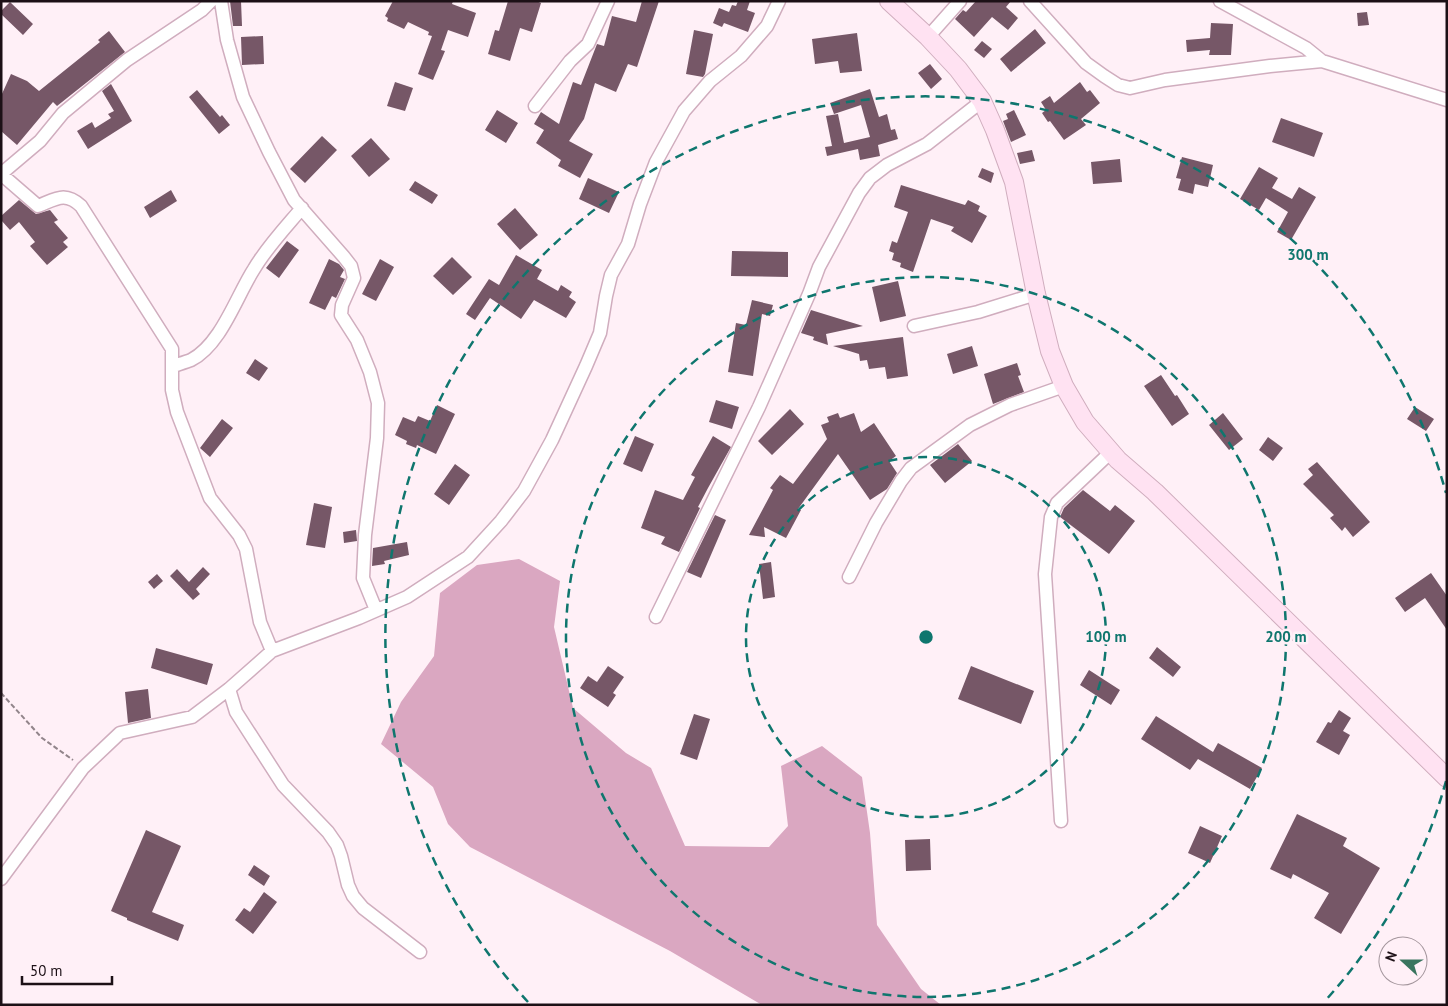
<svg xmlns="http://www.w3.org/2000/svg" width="1448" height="1006" viewBox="0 0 1448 1006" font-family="'PT Sans',sans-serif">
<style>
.forest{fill:#daa7c1}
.building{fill:#765767}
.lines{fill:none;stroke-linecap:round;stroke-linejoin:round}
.street-casing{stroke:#d0adbe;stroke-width:15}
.secondary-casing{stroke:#d0adbe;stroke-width:20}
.path{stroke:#92858b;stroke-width:2;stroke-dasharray:5 2.5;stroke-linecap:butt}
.street{stroke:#fff;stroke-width:12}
.secondary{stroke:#ffe2f2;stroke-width:18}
.ring{fill:none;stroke:#0f766e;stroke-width:2.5;stroke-dasharray:9 6}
.centre{fill:#0f766e;stroke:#fff0f7;stroke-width:2.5}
.ring-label{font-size:15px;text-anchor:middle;font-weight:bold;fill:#0f766e;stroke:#fff0f7;stroke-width:5;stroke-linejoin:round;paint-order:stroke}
</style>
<rect width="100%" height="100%" fill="#fff0f7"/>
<path class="forest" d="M519,559L560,581L554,627L573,708L626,753L651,768L685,846L769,847L788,826L781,766L822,746L862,777L870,833L877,925L921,989L941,1005H762L670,951L470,847L448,824L433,787L381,744L401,702L434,656L440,593L477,565Z"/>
<path class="building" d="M230,1H241L242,26H233Z
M393,1H453L452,4L476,13L468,37L448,30L441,50L445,51L433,80L418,74L432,36L428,35L429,32L408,22L404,29L387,21L388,18L385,16Z
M508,1H536L541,3L532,32L520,28L510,61L488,54L495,30L499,31Z
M642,1H659L637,67L628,64L616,92L595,83L584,119L569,141L593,154L580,178L558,166L561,160L536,143L544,130L534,124L541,112L559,124L573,82L581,85L597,44L604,46L612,16L636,22Z
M738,1H750L747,10L755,13L748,32L724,23L722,27L713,23L719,8L729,12L732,5L736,6Z
M976,1H1011L1006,7L1018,18L1008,30L992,17L974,37L955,19L963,10L966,12Z
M10,2L33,24L23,35L1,14V11Z
M1367,12L1369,25L1358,26L1357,13Z
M1211,23L1233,24L1231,55H1209L1210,50L1187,52L1186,40L1210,38Z
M1035,29L1046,43L1011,72L1000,59Z
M694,30L713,34L705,74L703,77L686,74Z
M109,31L125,52L57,106L53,102L17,145L1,131V96L11,74L27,81L39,91L100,42L98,40Z
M857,33L862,71L840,73L838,61L815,64L812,39Z
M263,36L264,64L242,65L241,37Z
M982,41L992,49L984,58L974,50Z
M930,64L942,79L931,89L918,73Z
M395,82L413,88L405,111L387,106Z
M1080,82L1087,92L1090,90L1100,103L1081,119L1086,125L1064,140L1050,121L1048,122L1042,113L1046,110L1041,102L1050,96L1054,103Z
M111,84L132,121L88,149L77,131L92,122L95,128L111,118L108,114L114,111L102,91Z
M870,89L879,117L887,114L891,130L895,129L898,139L878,145L880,156L860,160L858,149L827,156L825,147L832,146L826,116L838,114L844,143L870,137L861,105L834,114L830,103Z
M197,90L220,117L222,115L230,125L219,134L189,97Z
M497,110L518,123L506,143L485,130Z
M1014,110L1026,135L1011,142L1003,121L1008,119L1006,114Z
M1281,118L1323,133L1314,157L1272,142Z
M322,136L337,150L305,183L290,169Z
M371,138L390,159L369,177L351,156Z
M1032,150L1035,161L1020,164L1017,153Z
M1182,157L1213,165L1208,187L1195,184L1193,194L1178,190L1181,179L1176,178Z
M1120,159L1122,182L1093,184L1091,162Z
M1259,167L1278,178L1272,188L1292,199L1299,187L1316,197L1291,240L1277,232L1288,212L1266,198L1259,210L1240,199Z
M982,168L994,173L991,183L978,177Z
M588,178L619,192L609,213L579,199Z
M415,181L438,195L432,204L409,190Z
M901,185L965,205L968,200L980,206L978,211L987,216L972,243L951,231L954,227L931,219L913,272L900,267L901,263L892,260L894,253L889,251L892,241L897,243L908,212L894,207Z
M171,190L177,201L150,218L144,207Z
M19,200L36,214L50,210L58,220L54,222L68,238L63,242L68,247L47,265L30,246L35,242L19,222L10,230L1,220V216Z
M515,208L538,235L520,250L497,224Z
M287,241L299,250L279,278L266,268Z
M732,251L788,252V277L731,276Z
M516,255L542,270L537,279L558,291L561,285L572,292L569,297L576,302L566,318L534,300L521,319L490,298L475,320L466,314L489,279L499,285Z
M452,257L472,277L453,295L433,276Z
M329,259L339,264L344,270L340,277L345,279L336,298L332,296L325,310L309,303Z
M380,259L394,267L376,301L362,294Z
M898,281L906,316L880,322L872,287Z
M752,300L773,305L770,316L762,314L753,376L728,372L736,323L746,325Z
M811,310L863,326L826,334L828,345L813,340L814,337L801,333Z
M903,337L908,376L887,379L885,367L869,369L867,360L860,361L859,354L833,346Z
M972,346L978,366L953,374L947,354Z
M255,359L268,368L259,381L246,373Z
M1017,363L1021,375L1018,376L1024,392L993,404L984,374Z
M1161,375L1175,396L1177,395L1189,414L1172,426L1144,386Z
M716,400L739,407L732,429L709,422Z
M437,405L455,414L436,454L417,445L416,448L406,444L407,441L395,435L403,417L415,422L418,416L430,421Z
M1415,407L1434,419L1426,431L1407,419Z
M790,409L804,424L772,455L758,441Z
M838,413L840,418L854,413L861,432L874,423L896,456L889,461L897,473L887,489L870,500L838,454L798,509L801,510L786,538L764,527L765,537L749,535L773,490L770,488L780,475L793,484L827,439L821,425L829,422L827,417Z
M1223,413L1243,439L1229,450L1209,425Z
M222,419L233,428L210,457L200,448Z
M635,436L654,444L642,472L623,464Z
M713,436L731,447L708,488L698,507L700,508L679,552L661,544L665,537L641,528L655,490L683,500L695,477L691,475Z
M1268,437L1283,448L1273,461L1259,450Z
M958,444L972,461L945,483L930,465Z
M1317,462L1370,522L1353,537L1345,527L1342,531L1330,518L1334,515L1303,484L1313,475L1308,469Z
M455,464L470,475L449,505L434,494Z
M1083,490L1110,511L1115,505L1135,521L1109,554L1060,517L1064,508Z
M314,503L332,507L325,548L306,545Z
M715,515L726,520L701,578L687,572Z
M356,530L357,541L344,543L343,532Z
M407,542L409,555L384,561L385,564L372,566L373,548Z
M771,562L775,597L763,599L759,564Z
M203,567L210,574L196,589L200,594L193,600L170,576L177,569L189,582Z
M1431,573L1447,596V630L1425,598L1405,612L1395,598Z
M157,574L163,581L154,589L148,582Z
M1157,647L1181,667L1173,677L1149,658Z
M156,648L213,664L207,685L151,668Z
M608,666L624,677L613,693L616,695L608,707L580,688L588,676L597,682Z
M971,666L1034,691L1021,724L958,699Z
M1089,670L1120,690L1111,705L1080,685Z
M148,689L151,718L128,723L125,692Z
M1339,710L1351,718L1343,731L1350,735L1339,755L1316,742L1328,722L1331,723Z
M694,714L710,719L697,760L680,754Z
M1156,716L1213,752L1218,743L1262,768L1250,789L1198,759L1190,770L1141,739Z
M1297,814L1347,838L1343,846L1380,868L1341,934L1314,918L1329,893L1293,874L1291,879L1270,869Z
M1200,826L1222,836L1210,863L1188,853Z
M146,830L181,846L152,912L184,925L178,941L127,920V918L111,911Z
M930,839L931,870L906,871L905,840Z
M254,865L270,876L264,886L248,875Z
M264,892L277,902L253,934L235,920L244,908L250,912Z"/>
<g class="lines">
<g class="street-casing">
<path id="street" d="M221,1L227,40L243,97L269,152L294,200L344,257L351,266L354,278L342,305L341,315L357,340L370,372L378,403L377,438L365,535L363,578L376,610
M1030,1L1086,63L1104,76L1118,85L1130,88L1165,80L1270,66L1322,61L1447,100
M1220,1L1306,48L1322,61
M928,37L960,1
M535,106L570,61L588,44L608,1
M1,174L38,206C56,199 65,191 81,206L172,349V390L177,412L210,498L239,535L246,549L260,622L272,651
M1,174L40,141L63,113L127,60L202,10L211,1
M914,326L978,312L1036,294
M173,366C179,364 186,362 191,360C221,345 237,295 254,269C267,247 285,228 302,208
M849,577L876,523L901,481L911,468L970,425L1010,405L1064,386
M656,617L759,407L809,294L819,267L859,193L870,178L887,165L927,144L982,101
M229,689L236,712L283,785L328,832L337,845L341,856L348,885L353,896L363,908L420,952
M1061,821L1045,574L1051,517L1057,503L1111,452
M1,879L83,768L120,733L192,717L229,689L272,651L359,618L407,597L468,557L501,521L524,491L552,440L586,366L600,333L606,296L611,275L628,244L640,204L656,162L684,111L710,81L741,56L767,26L779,1"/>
</g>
<g class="secondary-casing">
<path id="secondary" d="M889,1L928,37L958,69L982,101L995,130L1014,182L1036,294L1050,351L1064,386L1085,422L1118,460L1155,492L1447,778"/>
</g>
<path class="path" d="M1,693L42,738L73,760"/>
<use href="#street" class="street"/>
<use href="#secondary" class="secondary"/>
</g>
<g class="ring">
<circle cx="926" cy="637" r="180"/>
<circle cx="926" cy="637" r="360"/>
<path d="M1446 781A540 540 0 0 1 1324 1002M528 1002A540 540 0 1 1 1446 493"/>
</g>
<circle cx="926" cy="637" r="8" class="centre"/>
<g class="ring-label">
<text x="1308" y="260">300 m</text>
<text x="1106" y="642">100 m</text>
<text x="1286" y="642">200 m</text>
</g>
<rect width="1448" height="1006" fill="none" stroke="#1c1016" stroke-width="5"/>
<g transform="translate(1403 961) rotate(291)"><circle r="24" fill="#fff0f7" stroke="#a4969d"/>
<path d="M0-4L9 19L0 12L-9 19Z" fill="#3a755f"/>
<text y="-8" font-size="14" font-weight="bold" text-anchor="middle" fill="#1c1016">N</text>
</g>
<path d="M22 976v8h90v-8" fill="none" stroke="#1c1016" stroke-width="2.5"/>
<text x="30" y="976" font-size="15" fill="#1c1016" stroke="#fff0f7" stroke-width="4" paint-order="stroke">50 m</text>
</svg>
